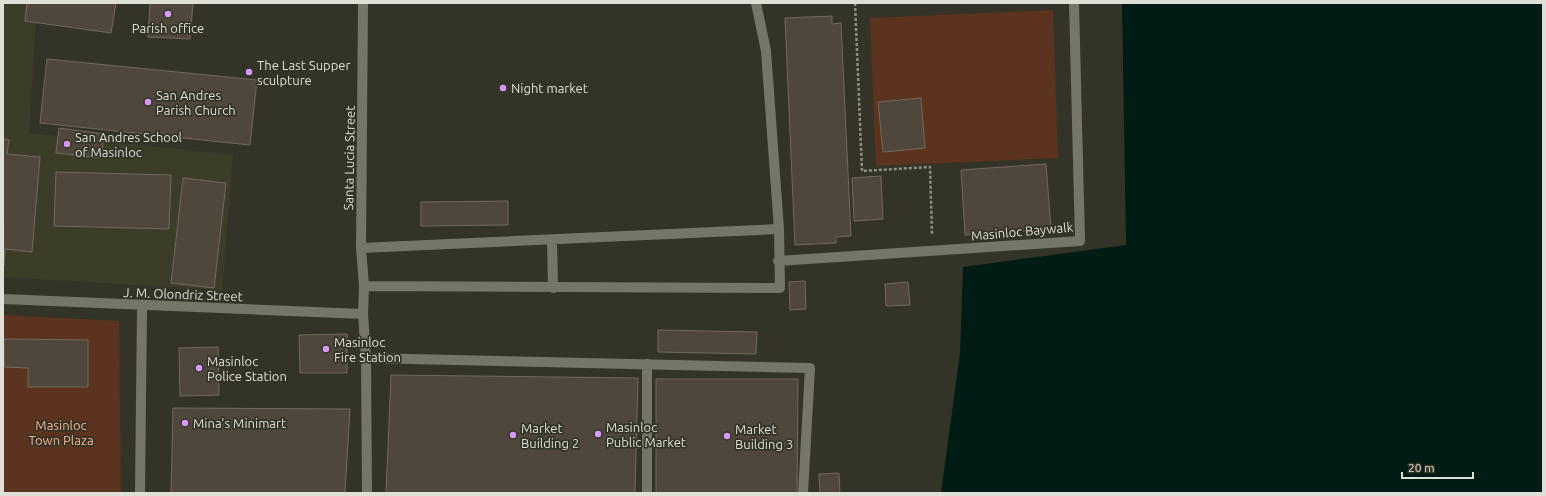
<svg xmlns="http://www.w3.org/2000/svg" width="1546" height="496" viewBox="0 0 1546 496" font-family="Ubuntu,sans-serif">
<style>
.built{fill:#3c3d29}
.green{fill:#5b331f}
.water{fill:#001c14}
.building{fill:#4f473b;stroke:#736a5d}
.lines{fill:none;stroke-linecap:round;stroke-linejoin:round}
.path{stroke:#8f9086;stroke-width:2.5;stroke-dasharray:3 2;stroke-linecap:butt}
.minor{stroke:#757667;stroke-width:10}
.poi-dot{fill:#d99af7;stroke:#333427;stroke-width:1.5}
.labels{text-anchor:middle;stroke-width:3.5;stroke-linejoin:round;paint-order:stroke}
.poi-label{font-size:13px;fill:#dedfd7;stroke:#333427;text-anchor:start}
.street-label{font-size:13px;fill:#dedfd7;stroke:#333427}
.park-label{font-size:13px;fill:#fab08c;stroke:#333427}
</style>
<rect width="100%" height="100%" fill="#333427"/>
<path class="built" d="M3,3H37L29,133L233,155L222,290L3,277Z"/>
<path class="green" d="M1053,10L1058,158L876,166L870,18Z
M3,315L119,321L121,493H3Z"/>
<path class="water" d="M1122,3H1543V493H941L960,353L963,267L1126,245Z"/>
<path class="building" d="M27,3H116L111,33L25,21Z
M150,3H193L190,39L148,37Z
M832,16V24L841,23L851,236L836,237V243L795,245L785,18Z
M47,59L257,80L250,145L40,123Z
M921,98L925,148L883,152L878,102Z
M59,128L104,134L101,158L56,153Z
M3,139L9,140L7,154L40,157L32,252L5,249L4,265Z
M1046,164L1051,229L965,235L961,170Z
M56,172L171,175L169,229L54,226Z
M881,176L883,219L854,221L852,178Z
M183,178L226,183L214,288L171,283Z
M508,201V225L421,226V202Z
M805,281L806,309L790,310L789,282Z
M908,282L910,305L886,306L885,284Z
M658,330L757,332L756,354L658,352Z
M347,334V373H300L299,335Z
M4,339L88,340V387H28V368L4,367Z
M218,347L219,395L180,396L179,348Z
M391,375L638,378L635,493H386Z
M656,379H798L797,493H656Z
M173,408L350,409L345,493H171Z
M839,473L840,493H820L819,474Z"/>
<g class="lines">
<path class="path" d="M855,3L862,171L930,167L932,234"/>
<path class="minor" d="M363,3L361,248L364,286L363,314L366,358L367,493
M552,240L553,288
M361,248L779,229L766,51L756,3
M778,261L1080,241L1074,3
M364,286L780,288L779,229
M3,299L363,314
M366,358L810,368L803,493
M140,493L142,306
M647,493V364"/>
</g>
<g class="poi-dot">
<circle cx="168" cy="14" r="4"/>
<circle cx="249" cy="72" r="4"/>
<circle cx="503" cy="88" r="4"/>
<circle cx="148" cy="102" r="4"/>
<circle cx="67" cy="144" r="4"/>
<circle cx="326" cy="349" r="4"/>
<circle cx="199" cy="368" r="4"/>
<circle cx="185" cy="423" r="4"/>
<circle cx="598" cy="434" r="4"/>
<circle cx="513" cy="435" r="4"/>
<circle cx="727" cy="436" r="4"/>
</g>
<g class="labels">
<g class="poi-label">
<text x="168" y="33" text-anchor="middle">Parish office</text>
<text x="257" y="70">The Last Supper<tspan x="257" dy="15">sculpture</tspan></text>
<text x="511" y="93">Night market</text>
<text x="156" y="100">San Andres<tspan x="156" dy="15">Parish Church</tspan></text>
<text x="75" y="142">San Andres School<tspan x="75" dy="15">of Masinloc</tspan></text>
<text x="334" y="347">Masinloc<tspan x="334" dy="15">Fire Station</tspan></text>
<text x="207" y="366">Masinloc<tspan x="207" dy="15">Police Station</tspan></text>
<text x="193" y="428">Mina's Minimart</text>
<text x="606" y="432">Masinloc<tspan x="606" dy="15">Public Market</tspan></text>
<text x="521" y="433">Market<tspan x="521" dy="15">Building 2</tspan></text>
<text x="735" y="434">Market<tspan x="735" dy="15">Building 3</tspan></text>
</g>
<g class="street-label">
<text transform="translate(349 158) rotate(-89)" y="5">Santa Lucia Street</text>
<text transform="translate(1022 231) rotate(-5)" y="5">Masinloc Baywalk</text>
<text transform="translate(183 294) rotate(2)" y="5">J. M. Olondriz Street</text>
</g>
<g class="park-label">
<text x="61" y="430">Masinloc<tspan x="61" dy="15">Town Plaza</tspan></text>
</g>
</g>
<rect width="1546" height="496" fill="none" stroke="#dedfd7" stroke-width="8"/>
<path d="M1402 472v6h71v-6" fill="none" stroke="#dedfd7" stroke-width="2"/>
<text x="1408" y="472" font-size="12" fill="#dedfd7" stroke="#333427" stroke-width="3" paint-order="stroke">20 m</text>
</svg>
